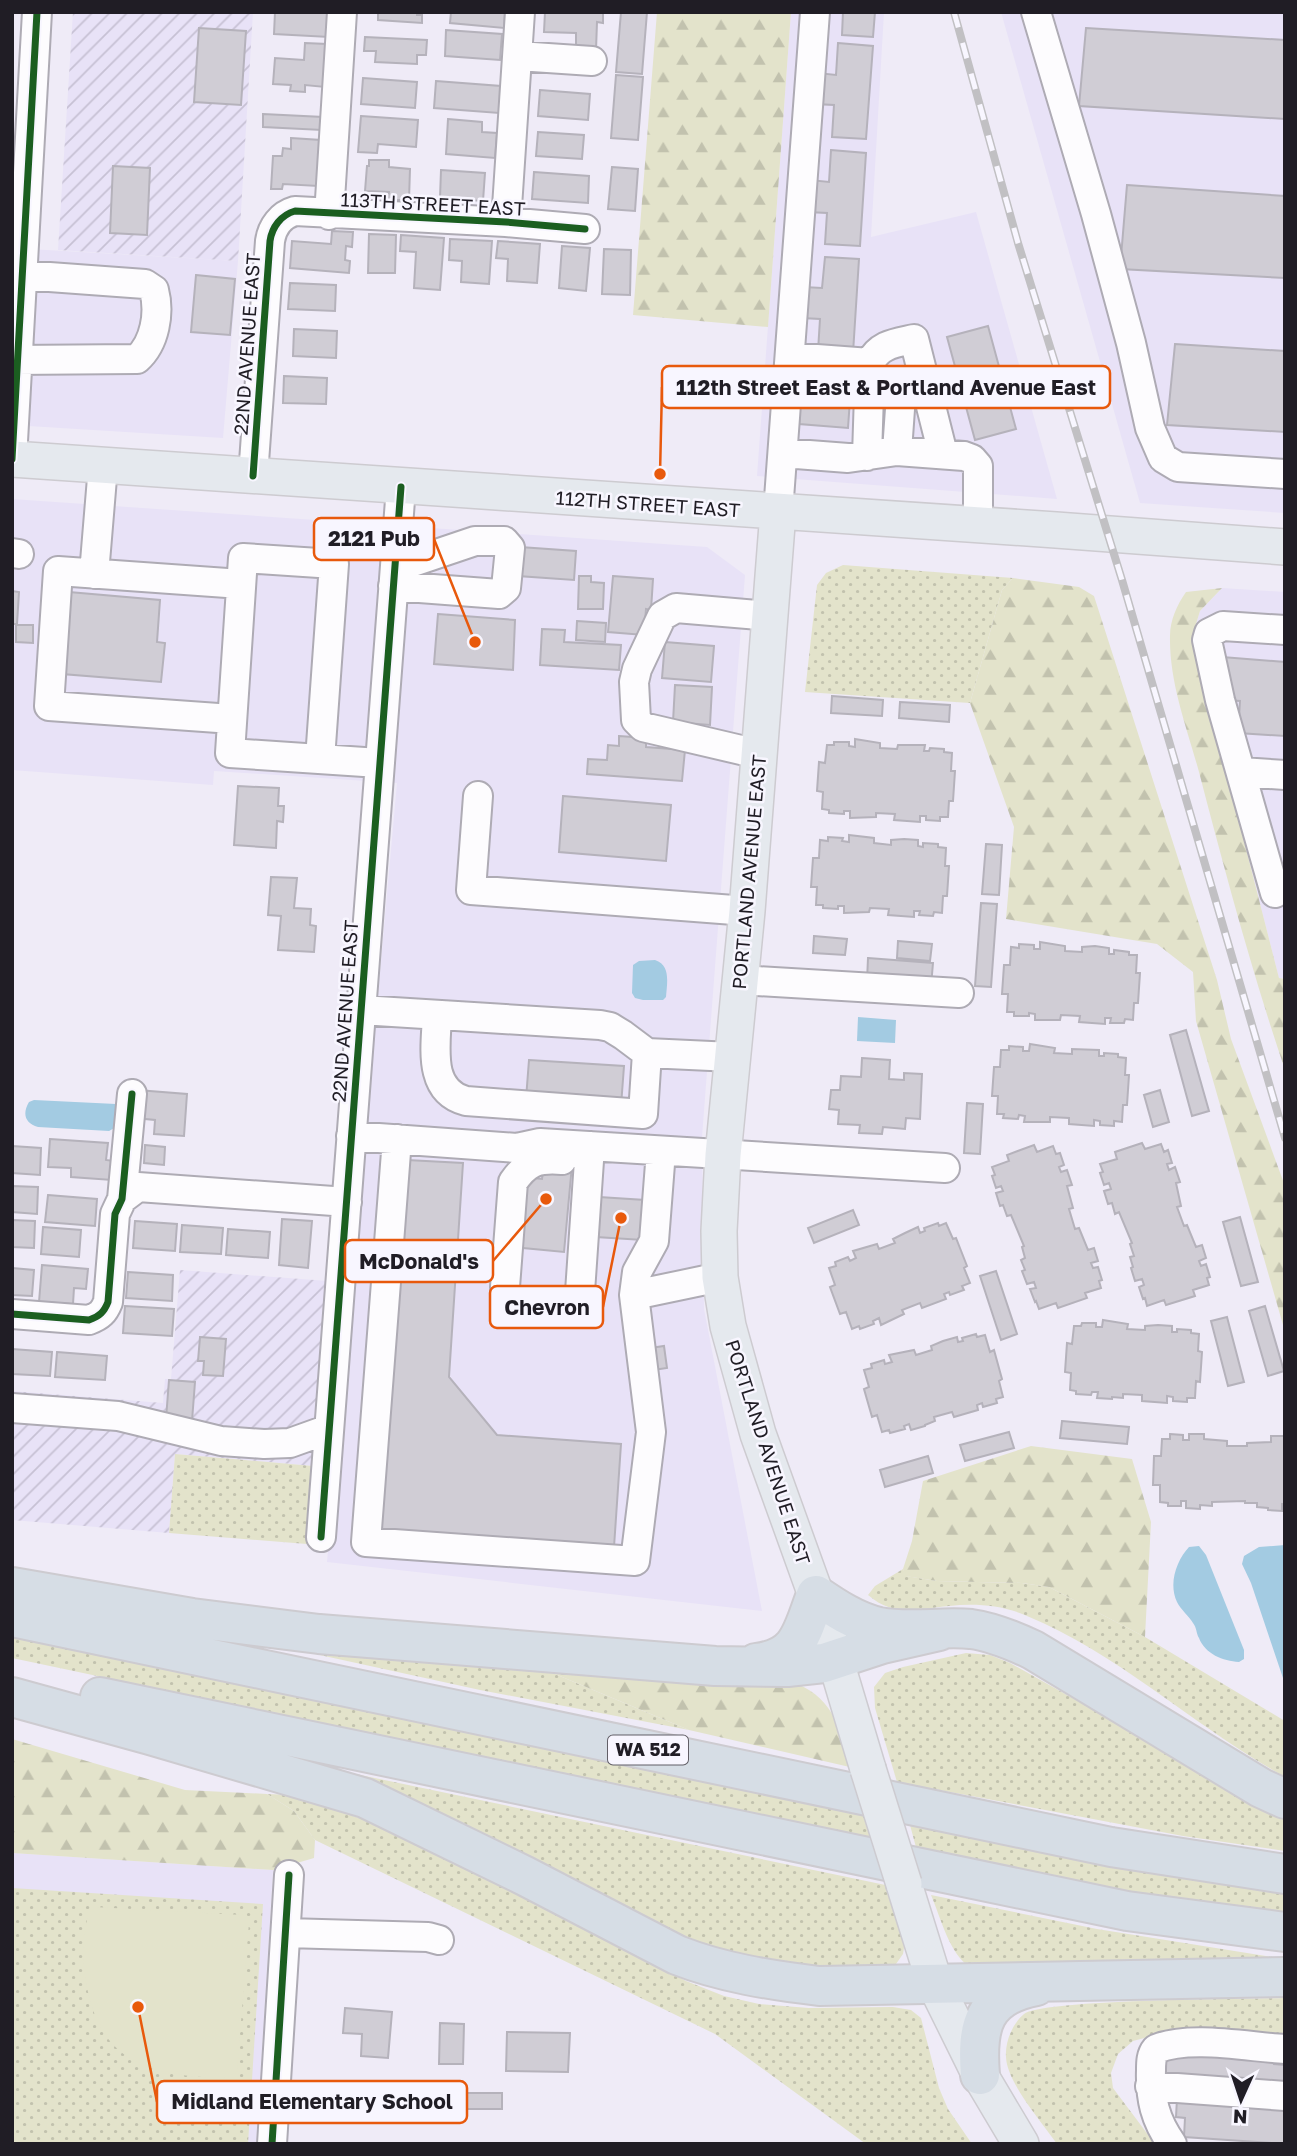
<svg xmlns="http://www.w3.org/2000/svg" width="1297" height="2156" viewBox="0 0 1297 2156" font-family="'Golos Text',sans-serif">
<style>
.built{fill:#e8e2f7}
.industrial{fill:url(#industrial-furrows)}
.grass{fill:url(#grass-dots)}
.forest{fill:url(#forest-firs)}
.garden{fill:#e3e3cb}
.water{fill:#a3cbe2}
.building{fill:#d0cdd5;stroke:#b5b2bb;stroke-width:2}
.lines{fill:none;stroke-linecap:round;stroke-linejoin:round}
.minor-casing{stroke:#aeabb4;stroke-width:32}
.major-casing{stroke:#cdcbd0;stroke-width:38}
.highway-casing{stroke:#cdcbd0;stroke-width:42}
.minor{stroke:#fdfcfe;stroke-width:28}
.major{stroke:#e5e9ee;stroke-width:35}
.highway{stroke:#d6dde5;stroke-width:38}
.rail-casing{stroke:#c1c0c3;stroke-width:8}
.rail{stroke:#f8f6ff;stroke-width:5;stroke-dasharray:16;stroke-linecap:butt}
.major-bridge-casing{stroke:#cdcbd0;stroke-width:38;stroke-linecap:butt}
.major-bridge{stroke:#e5e9ee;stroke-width:35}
.cycleway-casing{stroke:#f8f6ff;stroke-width:11}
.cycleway{stroke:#1b5e20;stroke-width:7}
.labels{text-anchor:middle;stroke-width:5;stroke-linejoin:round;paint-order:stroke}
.shield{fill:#f8f6ff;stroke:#615e66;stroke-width:2}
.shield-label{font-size:18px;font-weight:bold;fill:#201d25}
.street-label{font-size:19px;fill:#201d25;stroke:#f8f6ff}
.leader{fill:none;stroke:#e8590c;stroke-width:2.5}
.callout-dot{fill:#e8590c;stroke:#f8f6ff;stroke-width:2.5}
.callout{fill:#f8f6ff;stroke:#e8590c;stroke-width:2.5}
.callout-label{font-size:21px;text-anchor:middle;font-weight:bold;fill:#201d25}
</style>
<defs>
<pattern id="industrial-furrows" width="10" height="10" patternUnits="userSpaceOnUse" patternTransform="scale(1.75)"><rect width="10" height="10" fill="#e8e2f7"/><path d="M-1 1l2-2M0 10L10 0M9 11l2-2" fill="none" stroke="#c7c1d4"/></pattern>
<pattern id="grass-dots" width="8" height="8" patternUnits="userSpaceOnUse" patternTransform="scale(1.75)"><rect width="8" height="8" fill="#e3e3cb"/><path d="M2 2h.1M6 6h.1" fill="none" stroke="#c2c2ae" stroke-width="1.8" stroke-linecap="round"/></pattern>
<pattern id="forest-firs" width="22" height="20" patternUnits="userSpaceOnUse" patternTransform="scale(1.75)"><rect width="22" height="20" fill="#e3e3cb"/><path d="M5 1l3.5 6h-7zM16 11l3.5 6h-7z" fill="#c2c2ae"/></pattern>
</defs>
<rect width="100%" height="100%" fill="#efebf7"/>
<path class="built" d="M791,12H884L871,237L976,212L1057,499L757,476Z
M1001,12H1285V513L1140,503Z
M12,248L238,261L223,438L12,425Z
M12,499L707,547L745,575L702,1137L704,1309L762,1611L327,1562L397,783L214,771L213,785L12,770Z
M1222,588L1285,592V979L1279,978L1192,637L1200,611Z
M12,1853L273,1870L256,2144H12Z"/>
<path class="industrial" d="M73,12H253L238,261L58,250Z
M180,1270L328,1281L313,1466L175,1454L169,1533L12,1520V1391L163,1403L165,1379H171Z"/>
<path class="grass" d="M843,565L1013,578L1002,590L970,703L805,692L817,585L826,573Z
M175,1454L313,1466L307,1544L169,1533Z
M903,1569L906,1576L937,1581L1022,1583L1049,1587L1145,1637L1285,1721V1777C1196,1728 1121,1655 1027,1616C1003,1605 975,1603 949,1606C917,1609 895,1618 868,1595L875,1586Z
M12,1634L556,1747L869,1816L878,1841L12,1658Z
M283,1647L551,1668L555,1674L689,1730L480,1690Z
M966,1653L990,1655L1010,1663L1131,1731L1285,1813V1851L1183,1836L897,1782L875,1708L874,1687L885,1673L903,1667Z
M327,1768L895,1887L905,1942L903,1954L896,1964L885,1969L835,1974L727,1960Z
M267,1794L293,1795L382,1826L449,1857L686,1981L724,1996L759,2004L809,2008L893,2007L911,2010L921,2018L939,2088L948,2109L972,2144H866L715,2034L315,1840L294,1811Z
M910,1825L1107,1867L1285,1892V1917L1176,1902L917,1851Z
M12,1888L263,1904L248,2144H12Z
M931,1895L1097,1929L1285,1959L971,1968C949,1954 941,1918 931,1895Z
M1285,1998V2037L1159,2034L1133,2041L1118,2054L1111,2073L1113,2088L1155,2144H1057C1042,2122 1007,2083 1006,2057C1005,2042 1012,2024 1024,2014C1043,1999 1247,1999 1285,1998Z"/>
<path class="forest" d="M657,12H791L768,327L633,315Z
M1013,578L1079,587L1094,596L1217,980L1231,1039L1285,1186V1332L1196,1021L1193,972L1157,944L1006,919L1014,827L970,703L1002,590Z
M1222,588L1200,611L1192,637L1279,978L1285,979V1070C1252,972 1225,872 1199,772C1187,728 1169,682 1170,636C1170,620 1177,605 1186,592Z
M1031,1446L1132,1459L1151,1522L1145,1637L1049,1587L1022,1583L937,1581L905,1576L903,1569L912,1541L923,1481Z
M551,1668L797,1684C835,1699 840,1732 854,1768L689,1730L555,1674Z
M12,1739L185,1790L267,1794L294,1811L315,1840L314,1858L273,1870L12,1853Z"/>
<path class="garden" d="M94,1907L243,1915L249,1922L237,2072L230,2078C171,2077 112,2072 92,2007C87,1990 83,1972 83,1954C83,1939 87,1924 88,1910Z"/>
<path class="water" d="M655,960C671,965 667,983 666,997L663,1000H643L635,998L632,993L633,965L639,961Z
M858,1017L896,1020L895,1043L857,1041Z
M34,1100L116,1104L119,1105L118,1126L109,1131L38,1127C25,1123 22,1114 29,1102Z
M1285,1545V1684L1251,1583L1242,1564L1244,1556L1259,1547Z
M1199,1546L1206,1555L1244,1650V1659L1239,1662C1223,1661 1205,1654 1199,1638C1196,1633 1197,1628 1193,1623C1189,1616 1181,1610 1177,1602C1168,1583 1177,1560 1189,1547Z"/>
<path class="building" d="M275,12H331L329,37L274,34Z
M378,12H417V15H422V23L378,20Z
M451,12H505L504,28L450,23Z
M545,12H603V23L597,22L596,50H576V33L544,32Z
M621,12H647L642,74L616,72Z
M843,12H875L873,37L842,35Z
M199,28L246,31L241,105L194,102Z
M1086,28L1285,40V119L1079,106Z
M446,30L502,34L500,60L445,56Z
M365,37L427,40L426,55H417V64L375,62L376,51H364Z
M305,43L327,44L325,87L305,85V92L290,91L291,85L273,84L275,58L304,60Z
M838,43L873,46L866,139L832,137L834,105L815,104L818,73L836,75Z
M616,75L643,77L638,140L611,138Z
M363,78L417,82L415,108L361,104Z
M436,81L501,86L499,113L434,108Z
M540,90L590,94L588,120L538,116Z
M263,114L323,117L322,130L263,127Z
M361,116L418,120L416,147L378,144L377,153L358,152Z
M448,119L482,122V132L497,133L495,158L446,154Z
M538,132L584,135L582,159L536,156Z
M291,138L321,140L318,186L283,184L282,189H271L273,156H282L283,148L291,149Z
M831,150L866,153L860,246L825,244L827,213L808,212L810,180L829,182Z
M369,160H389V167L410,169L409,200H388L389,192L365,191L367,166H369Z
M113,166L150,168L147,235L110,233Z
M612,167L638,169L635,211L608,209Z
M441,170L485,173L483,201L440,198Z
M534,172L589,176L588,203L532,199Z
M1127,185L1285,196V278L1120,269Z
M332,231L353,232L352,247L346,246L345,260L350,261L349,273L290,268L292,241L331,244Z
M369,234L396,235L395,273H368Z
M401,235L444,238L440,290L414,288L416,252L400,251Z
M450,239L492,241L489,284L461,282L462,261L449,260Z
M498,241L540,244L537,283L507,281L508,259L496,258Z
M562,246L590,248L586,291L559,288Z
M604,249L631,250L630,295L602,294Z
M825,257L859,259L853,353L818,351L820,319L802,318L804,287L822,288Z
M196,275L235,279L230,335L191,332Z
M290,283L336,285L335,311L288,309Z
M988,326L1016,429L975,440L947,337Z
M294,329L337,331L336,358L293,356Z
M1175,344L1285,351V432L1167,425Z
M803,367L852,370L848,428L799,424Z
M284,376L327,378L326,404L283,403Z
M874,380L894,381L893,417H873Z
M520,547L576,551L574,580L518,576Z
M579,576H591V582L604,583L603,609H578Z
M613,576L653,579L651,610L646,609L644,635L608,632Z
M12,591L19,592L17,624H12Z
M69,592L160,600L157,642L165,643L161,682L62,674Z
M438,614L515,620L513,670L434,664Z
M577,621L606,623L605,642L576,640Z
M16,625H33V643L16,642Z
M542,629L565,630L564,642L621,645L619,670L540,665Z
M665,642L714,646L711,682L662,678Z
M1222,657L1285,662V736L1238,733L1240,701L1224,700Z
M675,685L712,687L710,725L673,722Z
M832,696L883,700L882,716L831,713Z
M900,702L950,705L949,722L899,718Z
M619,736L646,738V747L685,750L682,781L587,774L588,759L607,760L608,745L619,746Z
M855,739L880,743V748L897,749L898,745H925L924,751H929L930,748L944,749V752L952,753L951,771H955L953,801H949L948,817H940V821L926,820V816H920V822L894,820L895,814L876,813V817L850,818V811H844V814L829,813V810L822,809L823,792L817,791L819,762L825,763L827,745H834V742H849V746L855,747Z
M238,786L279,788L278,806H284L283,822L277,821L276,848L234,845Z
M563,796L671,805L666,861L559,852Z
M849,835L874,838V843L891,845V840L904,839L918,840V846L923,847V843L938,844V847L946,848L945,866H949L947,896H943L942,913L934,912L933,916L919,915L920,911H914V917L888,915L889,909L870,908L869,912L844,913V906H838V909L823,908V905H816L817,887H811L813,858H819L820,840L828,841V837L843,838L842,841L849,842Z
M986,844L1002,845L999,895L982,894Z
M271,877L297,878L294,908L311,909L310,925L316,926L314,952L278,950L281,916L268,915Z
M981,903L997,904L991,987L975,986Z
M814,936L847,939L845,955L813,953Z
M898,941L932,944L930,961L897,958Z
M1040,942L1065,946V951L1082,952V947L1095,946L1109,948V954H1114V950L1129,952V955H1137L1136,973H1140L1138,1003H1134L1133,1020L1125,1019L1124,1023H1110L1111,1018H1105V1024L1079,1022L1080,1016L1061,1015L1060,1020H1035V1014L1029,1013V1016H1014V1012H1007L1008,994H1002L1004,965H1010L1011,947L1019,948V944L1034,945V949H1040Z
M868,958L933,963L931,986L867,981Z
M1186,1030L1209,1111L1192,1116L1170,1035Z
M1030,1044L1055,1048L1054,1053L1072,1054V1049L1099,1050V1056H1104V1053L1118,1054V1057L1126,1058L1125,1075H1129L1127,1105H1123L1122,1122L1114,1121V1126L1100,1125V1121L1094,1120V1126L1069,1124V1118L1050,1117V1122H1024L1025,1116L1019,1115L1018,1119L1003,1118L1004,1114H997L998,1096H992L994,1067H1000L1001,1050H1009V1046L1023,1047V1051H1029Z
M862,1058L890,1060L889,1079L904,1080V1073L922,1074L920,1119L906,1118L905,1129L883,1127L882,1134L859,1133L860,1125L838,1124L839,1110L829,1109L831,1090H840L841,1076L861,1077Z
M529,1060L624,1066L621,1106L526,1099Z
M137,1090L187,1094L184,1136L154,1134L155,1120L135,1118Z
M1160,1090L1169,1122L1153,1127L1144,1095Z
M967,1103L983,1104L980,1154L964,1153Z
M50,1139L108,1143L106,1160L114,1161L112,1180L71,1177V1168L48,1167Z
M1142,1143L1145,1149L1161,1144L1164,1152L1168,1150L1172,1163L1167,1164L1169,1170L1175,1167L1180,1182L1176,1183L1181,1206L1177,1207L1184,1226L1187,1225L1196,1247L1202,1245L1206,1258L1199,1261L1201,1266L1206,1264L1210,1277L1207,1278L1209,1285L1193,1290L1195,1296L1166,1305L1164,1300L1147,1306L1145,1298L1143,1299L1139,1287L1144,1285L1142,1279L1135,1281L1131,1268L1133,1267L1130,1257L1134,1256L1130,1244L1132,1243L1119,1212L1115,1214L1112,1203L1108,1204L1104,1191L1111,1189L1109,1183L1104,1185L1100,1173L1103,1172L1100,1164L1117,1159L1115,1152Z
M145,1145L165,1147L164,1165L144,1163Z
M1034,1145L1037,1152L1053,1146L1056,1154L1060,1153L1064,1165L1059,1167L1061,1172L1067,1170L1072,1185L1067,1186L1073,1208L1069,1209L1075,1229L1079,1228L1088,1250L1094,1248L1098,1261L1091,1263L1093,1268L1098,1267L1102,1280L1099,1281L1101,1288L1085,1293L1087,1298L1058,1308L1056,1303L1039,1309L1036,1301L1035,1302L1030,1289L1036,1288L1034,1282L1027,1284L1022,1271L1025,1270L1021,1260L1025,1258L1022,1247L1024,1246L1011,1215L1007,1216L1003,1205L1000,1206L996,1193L1003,1191L1001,1186L996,1188L992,1176L995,1175L992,1167L1009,1161L1007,1155Z
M12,1146L41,1148L40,1175L12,1173Z
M407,1160L463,1163L449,1377L497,1435L621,1444L614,1547L381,1530Z
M544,1163L572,1165L564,1252L513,1247L529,1172L533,1178L542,1179Z
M12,1186L38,1187L37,1214L12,1212Z
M48,1195L97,1199L95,1226L45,1222Z
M599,1197L645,1200L643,1240L596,1237Z
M853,1210L859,1225L814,1243L808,1228Z
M1240,1217L1258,1282L1241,1286L1223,1222Z
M282,1219L312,1221L308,1268L279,1265Z
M12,1220L35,1221L34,1248L12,1247Z
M135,1221L177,1224L175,1251L133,1248Z
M938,1223L939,1226L946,1223L953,1239L956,1238L967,1266L964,1268L970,1283L962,1286L964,1290L950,1295L949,1292L944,1294L946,1299L922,1308L920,1303L902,1310L904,1314L881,1325L879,1318L873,1321L874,1324L860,1329L859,1326L852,1329L846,1312L840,1314L830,1287L835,1285L829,1268L836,1266L835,1262L848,1257L850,1261L856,1258L853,1251L877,1244L879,1249L895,1243L893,1239L905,1233L918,1227L920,1233L925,1231L924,1228Z
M182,1225L223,1228L221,1254L180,1252Z
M43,1227L81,1230L79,1257L41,1254Z
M228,1229L270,1232L268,1258L226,1255Z
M42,1265L88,1269L86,1289L74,1288L73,1304L39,1302Z
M12,1268L34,1270L32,1296L12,1295Z
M996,1271L1017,1334L1001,1340L980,1276Z
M128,1272L173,1275L172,1301L126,1298Z
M125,1306L174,1309L172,1336L123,1333Z
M1265,1306L1284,1371L1268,1376L1249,1311Z
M1227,1317L1244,1382L1228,1386L1211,1321Z
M1103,1320L1128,1324L1127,1329L1145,1330V1326L1158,1325L1172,1326V1332H1177V1329L1191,1330V1333L1199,1334L1198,1351L1202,1352L1200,1382L1196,1381L1195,1398H1187V1402L1173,1401V1397L1167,1396V1403L1142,1401V1395L1123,1394V1398L1112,1397V1399L1097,1398L1098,1392H1092L1091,1395L1076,1394V1391L1070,1390L1071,1373L1065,1372L1067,1343L1072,1344L1074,1326H1081L1082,1323H1096V1327H1102Z
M976,1334L977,1337L985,1335L990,1352L994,1350L1002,1379L999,1381L1003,1397L996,1399L997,1403L983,1407L982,1403L977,1405L978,1410L954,1417L952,1412L934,1417L935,1421L925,1425V1426L911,1430L909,1424L904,1426L905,1429L890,1433L889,1430L882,1432L877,1415L872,1417L864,1389L869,1387L864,1370L872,1368L871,1364L884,1360L885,1364L892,1362L889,1355L914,1350L916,1355L932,1350L931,1346L943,1341L957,1337L958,1342L963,1341L962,1338Z
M200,1337L226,1339L223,1376L203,1375L204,1361H198Z
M664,1346L667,1368L653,1370L650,1348Z
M12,1349L52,1352L50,1376L12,1374Z
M57,1352L107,1356L105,1380L55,1377Z
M169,1380L195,1382L192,1421L166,1419Z
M1062,1421L1129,1427L1127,1444L1060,1438Z
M1009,1432L1014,1448L965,1461L960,1445Z
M1170,1434L1183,1435V1440H1189V1434H1204V1439L1227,1441V1446H1247V1443L1271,1442V1436H1285V1504H1282V1511L1268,1510V1508L1257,1507V1503H1245V1501L1212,1502V1506L1200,1505V1509L1186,1508V1501H1181V1506H1168V1503L1160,1502V1485H1153L1154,1456H1161L1162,1439H1170Z
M928,1456L933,1473L885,1487L880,1470Z
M345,2008L392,2012L388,2058L361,2056L362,2034L343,2033Z
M440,2023L464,2024L463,2064H439Z
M507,2032L570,2033L568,2072L506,2071Z
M1162,2051L1274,2054V2064L1285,2065V2084L1160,2075Z
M450,2093H502V2109H449Z
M1177,2098L1285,2106V2144L1184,2137L1185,2118L1176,2117Z"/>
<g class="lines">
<g class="minor-casing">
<path id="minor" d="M1036,12L1096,214L1131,343L1150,428L1163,458L1178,467L1285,474
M518,56L592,61
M329,215L342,12
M506,222L520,12
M790,357L870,363
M12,360L137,359C155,343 160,313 154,290L145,284L22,275
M897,451L901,395L908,385L924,379
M783,453L848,458L897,451L964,456L972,459L978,466V525
M867,456L870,363C879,344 896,343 914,339L943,454
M12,459L37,12
M253,476L270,241C272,227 281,215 295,211L506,222L585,229
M778,512L815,12
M12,553L19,554
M94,574L103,466
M393,586L499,594L506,588L510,548L504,541H475L395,568
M232,719L49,706L58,571L241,584
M758,754L643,727L636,720L634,682L637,669L662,616L676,608L770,616
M320,759L334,564L243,558L230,753L379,763
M1241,772L1285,775
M478,796L471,890L747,911
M1275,893L1220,700L1207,640L1209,633L1223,626L1285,630
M740,980L959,993
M361,1010L600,1025L610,1027L623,1035L647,1053L732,1057
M437,1015C436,1045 427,1091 466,1101L643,1114L647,1053
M351,1136L517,1148L540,1143L945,1168
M397,1139L366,1542L635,1561L651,1432L634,1295L637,1272L654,1241L661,1151
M122,1199L138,1187L347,1202
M505,1287L513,1182C527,1162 537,1158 562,1160
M580,1292L590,1146
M634,1295L720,1277
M12,1314L89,1320C100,1316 104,1312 108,1302L115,1214L122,1199L132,1094
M12,1408L118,1416L221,1441L264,1444L290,1443L329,1429
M321,1537L401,487
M286,1933L428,1937L439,1940
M1150,2086L1285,2096
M272,2144L289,1875
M1172,2144C1155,2120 1150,2099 1151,2070C1151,2062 1151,2055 1156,2049C1190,2035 1248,2047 1285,2049"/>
</g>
<g class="major-casing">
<path id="major" d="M12,459L1056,530L1285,547
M778,512L747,911L723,1155L719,1231L720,1277L728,1326L758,1434L816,1595L868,1769
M904,1884L935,1984L980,2075L1021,2144"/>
</g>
<g class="highway-casing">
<path id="highway" d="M12,1587L192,1618L319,1634L715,1666L787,1667L824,1663L882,1644L939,1631
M12,1617L1111,1847L1285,1874
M756,1663C800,1658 802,1631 816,1595C835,1608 856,1622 879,1627C910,1633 942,1626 971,1629C993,1632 1014,1641 1033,1650L1261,1788L1285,1799
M12,1697L150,1735L365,1798L525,1876L677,1955C723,1973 770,1980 819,1986L1285,1977
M100,1697L1127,1911L1285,1932
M980,2075C976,2026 983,1996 1036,1986"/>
</g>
<use href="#minor" class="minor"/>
<use href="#major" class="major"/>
<use href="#highway" class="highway"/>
<g class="rail-casing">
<path id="rail" d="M954,12L1018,243L1122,580L1285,1138"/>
</g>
<use href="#rail" class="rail"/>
<g class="major-bridge-casing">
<path id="major-bridge" d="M868,1769L904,1884"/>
</g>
<use href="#major-bridge" class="major-bridge"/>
<g class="cycleway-casing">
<path id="cycleway" d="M12,459L37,12
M253,476L270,241C272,227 281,215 295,211L506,222L585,229
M12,1314L89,1320C100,1316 104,1312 108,1302L115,1214L122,1199L132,1094
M321,1537L401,487
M272,2144L289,1875"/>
</g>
<use href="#cycleway" class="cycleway"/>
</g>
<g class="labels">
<rect class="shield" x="608" y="1735.5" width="80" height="29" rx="5"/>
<g class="shield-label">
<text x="648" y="1756">WA 512</text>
</g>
<g class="street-label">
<text transform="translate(433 204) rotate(3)" y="7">113TH STREET EAST</text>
<text transform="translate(247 344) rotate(-86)" y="7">22ND AVENUE EAST</text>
<text transform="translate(648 504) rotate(4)" y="7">112TH STREET EAST</text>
<text transform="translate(749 872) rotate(-85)" y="7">PORTLAND AVENUE EAST</text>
<text transform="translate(345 1011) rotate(-86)" y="7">22ND AVENUE EAST</text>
<text transform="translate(768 1452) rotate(72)" y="7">PORTLAND AVENUE EAST</text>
</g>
</g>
<path class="leader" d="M660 474L662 387M475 642L434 539M546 1199L493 1261M621 1218L603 1307M138 2007L157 2102"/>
<g class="callout-dot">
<circle cx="660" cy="474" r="7"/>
<circle cx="475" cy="642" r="7"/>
<circle cx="546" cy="1199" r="7"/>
<circle cx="621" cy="1218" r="7"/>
<circle cx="138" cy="2007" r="7"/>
</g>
<g class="callout">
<rect x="662" y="366" width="448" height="42" rx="7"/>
<rect x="314" y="518" width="120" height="42" rx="7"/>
<rect x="345" y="1240" width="148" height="42" rx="7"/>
<rect x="490" y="1286" width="113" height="42" rx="7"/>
<rect x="157" y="2081" width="310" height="42" rx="7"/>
</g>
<g class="callout-label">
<text x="886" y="395">112th Street East &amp; Portland Avenue East</text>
<text x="374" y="546">2121 Pub</text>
<text x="419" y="1269">McDonald's</text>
<text x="547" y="1315">Chevron</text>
<text x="312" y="2109">Midland Elementary School</text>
</g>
<rect width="1297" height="2156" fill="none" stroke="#201d25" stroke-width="28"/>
<g transform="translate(1241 2100) rotate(183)" stroke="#f8f6ff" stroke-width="5" paint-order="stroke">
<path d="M0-5L12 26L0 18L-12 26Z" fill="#201d25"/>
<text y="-10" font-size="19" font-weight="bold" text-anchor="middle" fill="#201d25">N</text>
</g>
</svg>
